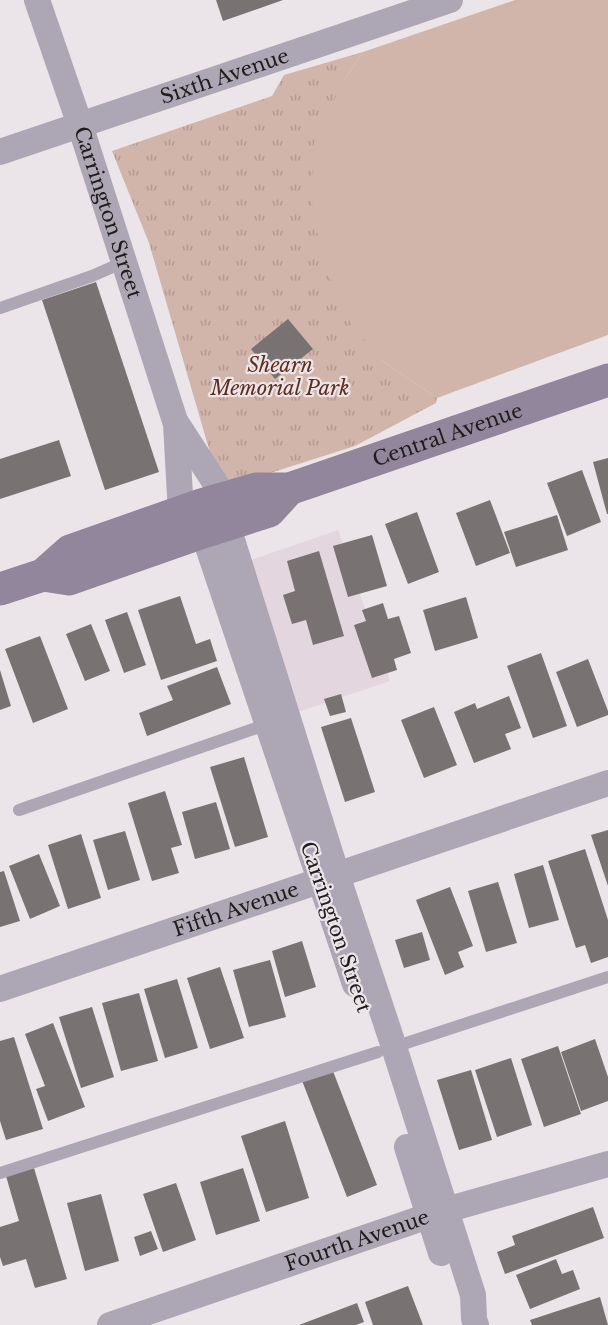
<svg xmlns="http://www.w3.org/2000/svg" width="608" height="1325" viewBox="0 0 608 1325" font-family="'Libre Baskerville',serif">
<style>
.built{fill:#e4d6df}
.grass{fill:url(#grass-tufts)}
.pitch{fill:#d1b4aa}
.building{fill:#797272}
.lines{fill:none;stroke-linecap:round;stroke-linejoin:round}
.service{stroke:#ada6b4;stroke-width:12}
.minor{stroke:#ada6b4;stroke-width:26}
.secondary{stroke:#91869b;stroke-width:33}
.labels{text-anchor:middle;stroke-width:4.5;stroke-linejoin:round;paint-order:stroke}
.street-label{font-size:20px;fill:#1e1c1d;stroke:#ebe5e9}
.park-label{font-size:20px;font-style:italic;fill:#602d1c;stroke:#ebe5e9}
</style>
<defs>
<pattern id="grass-tufts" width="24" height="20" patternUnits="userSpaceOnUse" patternTransform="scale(1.5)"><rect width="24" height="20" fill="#d1b4aa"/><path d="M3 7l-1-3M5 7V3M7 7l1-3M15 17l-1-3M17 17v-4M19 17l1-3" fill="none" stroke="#b39a92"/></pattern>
</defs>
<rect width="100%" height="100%" fill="#ebe5e9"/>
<path class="built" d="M338,530L390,681L298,712L248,561Z"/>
<path class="grass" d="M363,52L345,79L381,360L437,398L436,403L355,446L236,484L216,473L149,243L112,151L272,96L284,75Z"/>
<path class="pitch" d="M515,0H608V335L437,398L381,360L351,324L327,270L312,213L314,141L343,82L363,52Z"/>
<path class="building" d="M216,0H283L223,21Z
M96,282L159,472L105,490L42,300Z
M288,319L313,349L275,379L251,349Z
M59,440L71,476L0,499V459Z
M608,458V514H607L593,462Z
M582,470L601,522L567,536L547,483Z
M490,500L510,553L476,566L456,513Z
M417,512L439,572L408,584L385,524Z
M557,515L568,550L516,567L504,532Z
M372,535L387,586L348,597L333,546Z
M319,551L344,636L313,645L306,620L292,624L283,595L295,591L287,561Z
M180,596L196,644L210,639L217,661L161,680L138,610Z
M466,597L478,638L435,651L423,610Z
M383,603L388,619L399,616L411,653L394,659L397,670L372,678L354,625L366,621L362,610Z
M127,612L146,665L124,673L105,620Z
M91,624L110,671L85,681L66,634Z
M40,636L68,709L33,723L5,649Z
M541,653L567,726L533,738L507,666Z
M588,659L608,711V715L577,727L556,672Z
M217,667L231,704L147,736L139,713L173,700L167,686Z
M0,670L11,706L0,710Z
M341,694L346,712L330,716L324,699Z
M509,696L521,728L505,734L511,749L474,763L454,712L475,703L477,709Z
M434,707L457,765L424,778L401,720Z
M351,718L375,792L345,802L321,727Z
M244,757L268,837L235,847L210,767Z
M165,791L182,845L171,848L179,873L152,881L128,803Z
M216,802L230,849L195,859L182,812Z
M608,830V886L591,835Z
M125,831L140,880L108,890L93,840Z
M81,834L101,898L68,909L48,845Z
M585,849L608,920V957L591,963L585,945L576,948L548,861Z
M39,854L60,906L30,919L9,866Z
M543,865L559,920L529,928L514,874Z
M4,871L20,921L0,927V872Z
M498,882L517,943L486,952L468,891Z
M450,887L473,946L458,952L464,967L445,975L416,900Z
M422,932L430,960L404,968L395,940Z
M302,941L316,987L285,997L272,951Z
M270,960L286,1017L249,1027L233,970Z
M220,967L244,1038L210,1049L187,978Z
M177,979L198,1048L165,1058L144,989Z
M139,993L158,1061L121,1071L102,1003Z
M92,1007L114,1077L81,1088L59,1017Z
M53,1023L85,1107L48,1121L36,1089L45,1086L25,1034Z
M14,1037L43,1129L6,1140L0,1121V1041Z
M595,1039L608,1077V1101L581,1111L561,1052Z
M558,1046L581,1114L544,1127L521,1059Z
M511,1058L532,1125L497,1137L475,1070Z
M331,1066L377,1185L347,1197L301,1078Z
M471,1070L492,1140L459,1150L437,1080Z
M285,1121L309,1198L266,1212L241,1136Z
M34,1168L67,1279L35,1288L26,1259L3,1266L0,1257V1227L19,1221L6,1176Z
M243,1168L260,1221L216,1235L200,1182Z
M176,1183L196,1240L163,1252L143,1194Z
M101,1194L119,1261L85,1271L67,1203Z
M593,1207L604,1238L505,1274L497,1252L515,1245L512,1236Z
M151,1231L158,1249L140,1256L134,1237Z
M556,1259L562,1274L573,1270L580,1289L530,1309L516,1275Z
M408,1286L423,1325H373L365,1302Z
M600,1297L608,1325H532L530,1320Z
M357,1303L364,1322L356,1325H299Z"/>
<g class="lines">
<path class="service" d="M0,308L92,276L124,262
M19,810L268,724
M394,1047L608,977
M0,1173L378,1052"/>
<g class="minor">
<path id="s1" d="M37,0L80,125L176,424L181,513"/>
<path id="s2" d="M0,152L450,0"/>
<path d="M177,424L225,498"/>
<path d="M227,524L337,875L394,1047L473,1295L474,1319L476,1325"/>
<path d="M203,532L355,984"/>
<path id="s3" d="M0,989L608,783"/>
<path d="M407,1147L441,1253"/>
<path id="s4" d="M110,1325L446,1210L608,1164"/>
</g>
<g class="secondary">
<path d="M43,575L69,579L203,532L269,511L289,489"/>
<path id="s5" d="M0,589L43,575L70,551L201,505L256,489H289L608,380"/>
</g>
</g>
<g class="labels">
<g class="street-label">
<text dy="7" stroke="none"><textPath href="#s2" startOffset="237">Sixth Avenue</textPath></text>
<text dy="7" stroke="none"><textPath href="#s1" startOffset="224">Carrington Street</textPath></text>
<text dy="7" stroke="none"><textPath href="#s5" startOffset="478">Central Avenue</textPath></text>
<text dy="7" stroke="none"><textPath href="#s3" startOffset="249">Fifth Avenue</textPath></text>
<text transform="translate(336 927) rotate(71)" y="7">Carrington Street</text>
<text dy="7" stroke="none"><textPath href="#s4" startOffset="261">Fourth Avenue</textPath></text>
</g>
<g class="park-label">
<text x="280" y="372">Shearn<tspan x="280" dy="23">Memorial Park</tspan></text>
</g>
</g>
</svg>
